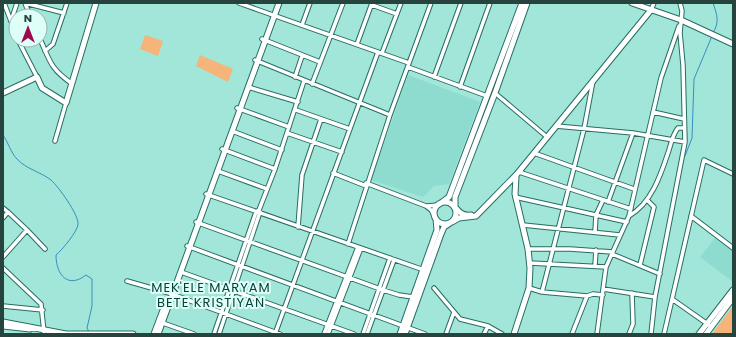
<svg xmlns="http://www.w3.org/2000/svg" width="736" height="337" viewBox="0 0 736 337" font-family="Poppins,sans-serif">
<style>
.built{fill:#8ddccf}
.green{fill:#f5b47a}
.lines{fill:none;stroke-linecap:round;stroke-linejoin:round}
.stream{stroke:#388ec0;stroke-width:1}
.street-casing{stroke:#276d63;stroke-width:5.5}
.secondary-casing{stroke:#276d63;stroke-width:7}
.street{stroke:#fff;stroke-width:3.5}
.secondary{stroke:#fff;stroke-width:5}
.labels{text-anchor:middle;stroke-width:4;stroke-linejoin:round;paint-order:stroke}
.neighbourhood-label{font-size:13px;letter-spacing:1px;fill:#064039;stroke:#defff8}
</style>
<rect width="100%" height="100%" fill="#a1e6d9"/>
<path class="built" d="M408,75L480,102L449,184L434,186L423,197L371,180Z
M716,237L733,250V282L700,257Z"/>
<path class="green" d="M145,35L163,41L158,56L140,49Z
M200,55L233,69L228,82L196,66Z
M733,306V334H712Z"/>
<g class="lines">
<path class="stream" d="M713,3C717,15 720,21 713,33
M3,135C8,142 11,153 17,159C26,169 41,172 51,180C58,186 79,215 78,224C78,231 62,250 56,255C56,275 68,289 86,275L92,279V306L87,328L89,332
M685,156L692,138L694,79L712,36"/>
<g class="street-casing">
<path id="street" d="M4,3L11,21
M25,3L64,13
M25,3L30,16
M239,3L409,63
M372,5L397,14
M651,10L654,3
M302,25L310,3
M16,35L11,21L17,3
M40,39C50,61 50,68 71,83
M262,39L320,62
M18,40L37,77
M357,44L372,3
M45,51L53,44L67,3
M382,53L401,3
M255,60L390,115
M408,67L487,96
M295,77L302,56
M434,77L461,3
M312,84L343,3
M248,87L298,102
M460,87L490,3
M495,93L547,137
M237,108L289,127
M296,110L350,129
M653,112L684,119
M556,126L633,133L685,142
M232,131L282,150
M287,133L342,152
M55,141L66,103
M222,149L275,169
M534,153L634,189
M218,171L267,189
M519,172L631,209
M333,173L366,186
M366,183L426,206L431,210L435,217
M206,194L424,270
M515,197L627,222
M608,202L633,133
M427,206L439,205
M3,208L8,212
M629,216C652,203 661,174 669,150C671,143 673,134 678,128H684
M691,216L733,248
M3,218L8,212L27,230L3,257
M196,222L383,290L399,295L413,297
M523,225L620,235
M298,227L302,175L321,119
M27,230L45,249
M595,232L596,215L603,200
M348,244L390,115L431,3
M187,246L425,334
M528,249H570L613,252
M612,254L660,274
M530,263L606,267
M640,265L654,207L647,200
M595,266L596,250
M3,268L41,304L44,332
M181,272L354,334
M127,281L169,293L280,334
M434,288L460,319L488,326L502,334
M529,288L542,292L587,296
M603,289L655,297
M542,292L584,129L593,81
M672,299L709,325
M3,306L43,310
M160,322L194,334
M214,334L256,212L259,210L275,169L304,81
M219,334L260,212
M275,334L378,52
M324,334L358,247
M328,334L361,248
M363,334L390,258L394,260L367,334
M446,334L454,312
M484,334L488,326
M572,334L587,296L593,294L603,295
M597,334L606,267L629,216L661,78L679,26
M629,334L633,324L632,293
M651,334L655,297L685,142L683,65L680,33L682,11L680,3
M664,334L704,160L733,174"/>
</g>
<g class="secondary-casing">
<path id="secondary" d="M632,3L681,20L733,44
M3,93L37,77L42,88L66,103L96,3
M434 213a11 11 0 1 1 22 0a11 11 0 1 1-22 0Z
M441,203L449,197L522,3
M471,215C463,216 460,213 455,207V197L495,93L527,3
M452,222L459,218L476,216L517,174L651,10
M3,322L66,334H133
M3,326L30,329
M154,334L165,305
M158,334L279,3
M400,334L437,230L436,219
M405,334L441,234L444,227L450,223
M514,334L529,288L530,268L528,249L515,194L516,176
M699,334L733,290
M706,334L733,298"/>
</g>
<use href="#street" class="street"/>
<use href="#secondary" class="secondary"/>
</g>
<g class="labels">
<g class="neighbourhood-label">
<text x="211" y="292">MEK'ELE MARYAM<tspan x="211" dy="15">BETE KRISTIYAN</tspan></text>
</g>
</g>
<rect width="736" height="337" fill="none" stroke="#26433e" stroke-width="8"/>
<g transform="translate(28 28)"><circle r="19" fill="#defff8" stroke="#94b4ae"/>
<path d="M0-3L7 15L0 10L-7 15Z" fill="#9f084e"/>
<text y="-6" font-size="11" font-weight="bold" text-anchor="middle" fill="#26433e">N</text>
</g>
</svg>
